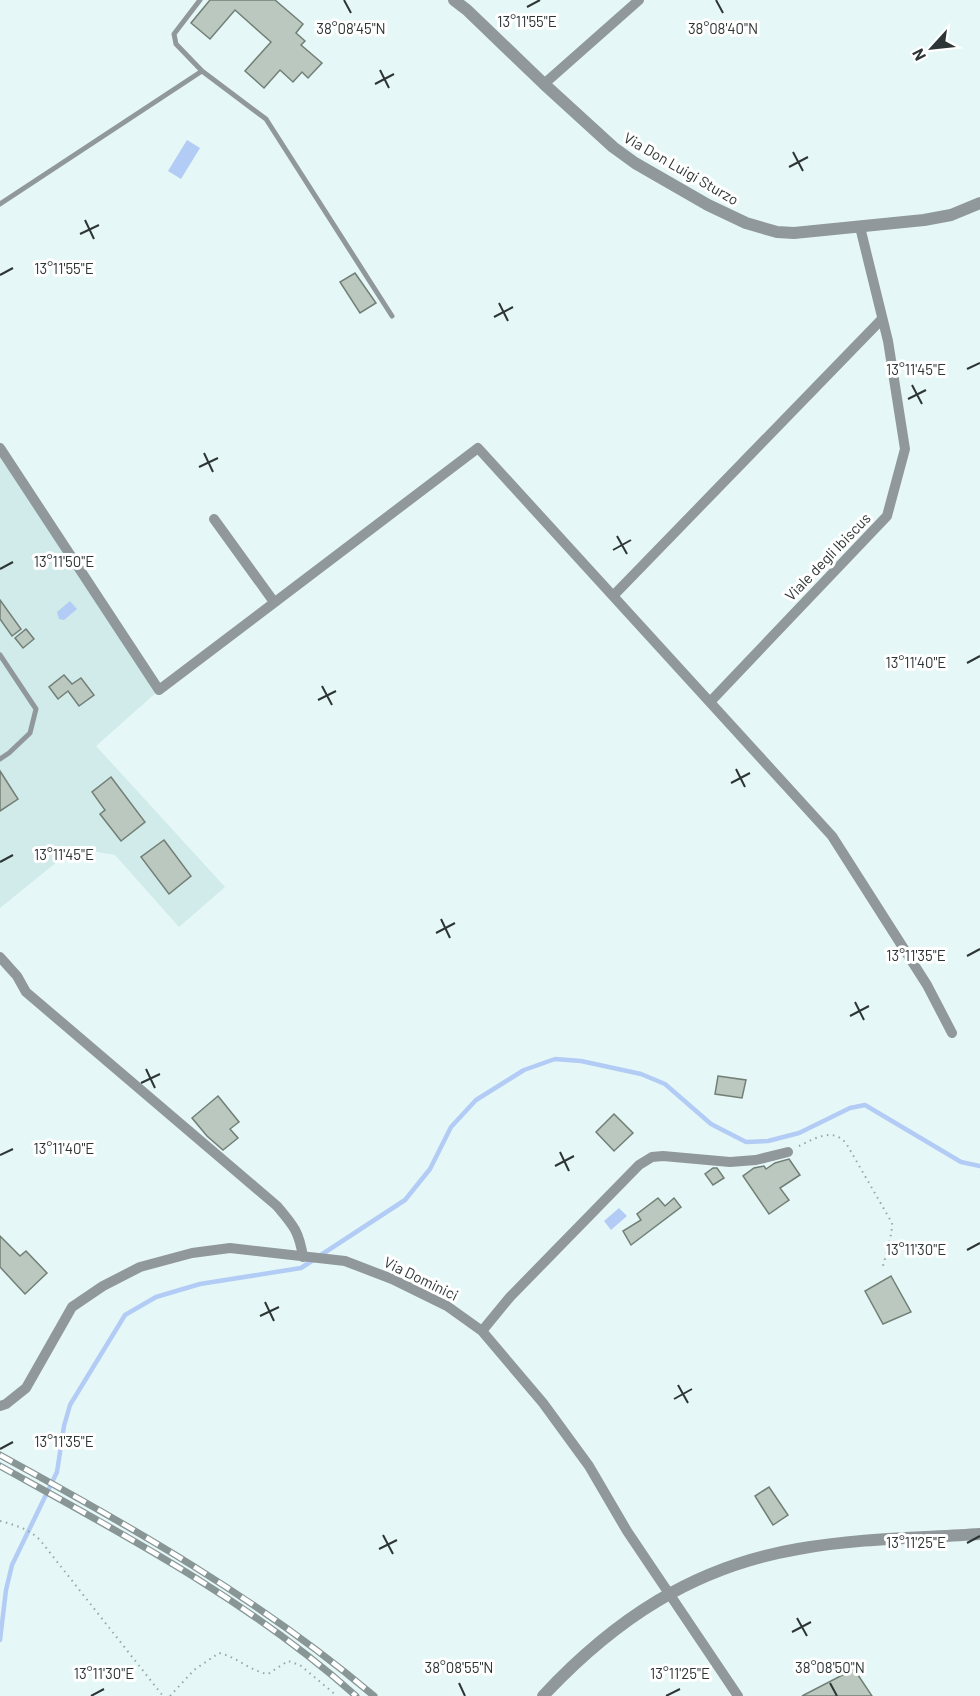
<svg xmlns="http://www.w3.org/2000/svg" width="980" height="1696" viewBox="0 0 980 1696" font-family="Barlow,sans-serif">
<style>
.built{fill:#d0ebe9}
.water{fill:#b2ccf5}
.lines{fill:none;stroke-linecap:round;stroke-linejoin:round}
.stream{stroke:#b2ccf5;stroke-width:4.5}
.building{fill:#bac8bf;stroke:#727f76;stroke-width:1.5}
.path{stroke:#98a6a5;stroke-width:2;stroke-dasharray:1.5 4.5;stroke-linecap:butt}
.service{stroke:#91989b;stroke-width:5}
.minor{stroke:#91989b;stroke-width:10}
.tertiary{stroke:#91989b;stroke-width:12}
.rail-casing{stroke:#899696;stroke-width:7}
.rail{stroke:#fff;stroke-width:4.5;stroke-dasharray:14;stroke-linecap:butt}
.ticks{fill:none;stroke:#2e3535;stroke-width:2}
.labels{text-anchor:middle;stroke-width:6;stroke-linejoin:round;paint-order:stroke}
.street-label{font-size:15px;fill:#2e3535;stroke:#fff}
.ticks-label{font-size:15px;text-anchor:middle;fill:#2e3535;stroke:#fff;stroke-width:6;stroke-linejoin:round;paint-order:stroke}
</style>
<rect width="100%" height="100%" fill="#e5f8f7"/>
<path class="built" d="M0,449L159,690L96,746L225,887L179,927L115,855L74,848L0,908Z"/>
<path class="water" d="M187,140L200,148L181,179L168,171Z
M70,601L77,609L64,620L59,619L57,612Z
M619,1208L627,1216L611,1230L604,1221Z"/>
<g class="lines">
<path class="stream" d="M0,1640L6,1590L12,1565L57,1472L64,1426L70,1405L125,1315L156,1297L200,1284L301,1268L405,1200L430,1169L451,1127L476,1100L524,1070L555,1059L581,1061L641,1074L665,1084L711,1124L746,1142L768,1141L799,1133L850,1108L865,1105L961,1162L980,1166"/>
</g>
<path class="building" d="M210,0H275L303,24L296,33L305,41L301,45L322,63L308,78L302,72L293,82L280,70L264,88L245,71L271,42L235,10L210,39L191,23Z
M355,273L376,303L360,313L340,282Z
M0,600L21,629L12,636L0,619Z
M26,629L34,639L23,648L15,638Z
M64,675L72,684L81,678L94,695L79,706L68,691L58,699L49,687Z
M0,771L18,799L0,811Z
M111,777L145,822L121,841L100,814L105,810L92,792Z
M164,840L191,876L169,894L141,857Z
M718,1076L746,1080L742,1098L715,1094Z
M218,1096L239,1122L230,1129L238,1138L223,1150L207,1136L192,1118Z
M614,1114L633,1133L614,1151L596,1132Z
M789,1159L800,1175L780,1188L789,1200L769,1214L743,1176L754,1168L764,1166L766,1169L775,1163Z
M713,1168H717L724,1178L713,1185L705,1174Z
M658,1198L665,1206L674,1198L681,1207L631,1245L623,1231L641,1220L637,1214Z
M0,1236L20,1256L26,1251L47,1273L25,1294L0,1267Z
M891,1276L911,1312L883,1324L865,1291Z
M769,1487L788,1515L773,1525L755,1496Z
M854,1669L872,1696H802Z"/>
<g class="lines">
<path class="path" d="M799,1146C814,1139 832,1127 846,1143L892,1223C893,1231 885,1259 882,1269
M0,1521C15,1525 29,1529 40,1540L163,1696
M170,1696L194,1670L219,1653C237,1657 250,1671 268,1674L288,1661L300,1665L337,1696"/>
<path class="service" d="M200,0L174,34L176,44L202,71L266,119L392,316
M0,204L202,71
M0,655L36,709L30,733L9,753L0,759"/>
<path class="minor" d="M544,84L639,0
M0,448L159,690L478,448L832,836L927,985L952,1033
M214,519L274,602
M613,596L882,319
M710,702L887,516L905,449L888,341L860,227
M0,957L17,976L26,992L277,1206C293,1225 299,1231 303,1257
M482,1331L510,1297L639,1165L652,1157L663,1156L730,1162L756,1160L788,1152
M0,1406L6,1404L26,1388L72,1307L103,1286L140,1267L192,1253L230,1248L345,1261L392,1279L447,1306L482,1331L543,1403L589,1466L627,1531L738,1696"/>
<path class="tertiary" d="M454,0L467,10L544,84L613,147L635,163L708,205L746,223L777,232L794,233L924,220L951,215L980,203
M543,1696C614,1620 693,1567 798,1549C858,1538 920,1538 980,1534"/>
<g class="rail-casing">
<path id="rail" d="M0,1455C130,1526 261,1600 374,1696
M0,1466C123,1534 251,1602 356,1696"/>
</g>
<use href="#rail" class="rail"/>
</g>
<path class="ticks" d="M344,0L351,13M716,0L723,13M527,7L540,0M380,70L389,88M375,84L394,74M793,152L803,171M789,167L808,157M85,220L94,239M80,234L99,225M0,275L13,268M499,303L508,321M494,317L513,307M967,369L980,363M912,385L922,404M908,399L926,390M204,453L213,472M199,467L218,458M617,536L627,554M613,550L631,540M0,569L13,562M967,663L980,656M322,686L332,705M318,700L336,691M736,769L745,787M731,783L750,773M0,862L13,855M441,919L450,938M436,933L455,923M967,956L980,949M855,1002L864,1020M850,1016L869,1006M146,1069L155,1088M141,1083L160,1074M560,1152L569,1171M0,1155L13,1149M555,1166L574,1156M967,1250L980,1243M265,1302L274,1321M260,1316L279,1307M678,1385L688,1403M674,1399L692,1389M0,1449L13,1442M383,1535L393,1554M967,1543L980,1536M379,1549L397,1540M797,1618L807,1636M792,1632L811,1622M459,1683L465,1696M830,1683L837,1696M91,1696L104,1689M666,1696L680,1689"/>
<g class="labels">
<g class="street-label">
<text transform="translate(681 169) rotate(30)" y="5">Via Don Luigi Sturzo</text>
<text transform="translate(828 557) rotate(-46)" y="5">Viale degli Ibiscus</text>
<text transform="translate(421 1279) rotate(26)" y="5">Via Dominici</text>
</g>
</g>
<g class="ticks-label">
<text x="527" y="27">13°11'55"E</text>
<text x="351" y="34">38°08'45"N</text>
<text x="723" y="34">38°08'40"N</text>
<text x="64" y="274">13°11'55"E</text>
<text x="916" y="375">13°11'45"E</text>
<text x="64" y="567">13°11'50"E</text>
<text x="916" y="668">13°11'40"E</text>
<text x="64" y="860">13°11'45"E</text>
<text x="916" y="961">13°11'35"E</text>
<text x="64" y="1154">13°11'40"E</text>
<text x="916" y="1255">13°11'30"E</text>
<text x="64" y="1447">13°11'35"E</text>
<text x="916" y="1548">13°11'25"E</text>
<text x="459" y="1673">38°08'55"N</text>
<text x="830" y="1673">38°08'50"N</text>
<text x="104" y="1679">13°11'30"E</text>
<text x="680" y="1679">13°11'25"E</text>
</g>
<g transform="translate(932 48) rotate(243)" stroke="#ffffff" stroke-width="4.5" paint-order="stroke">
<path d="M0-4.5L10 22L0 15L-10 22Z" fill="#2e3535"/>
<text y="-9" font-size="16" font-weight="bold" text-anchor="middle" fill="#2e3535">N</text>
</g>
</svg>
